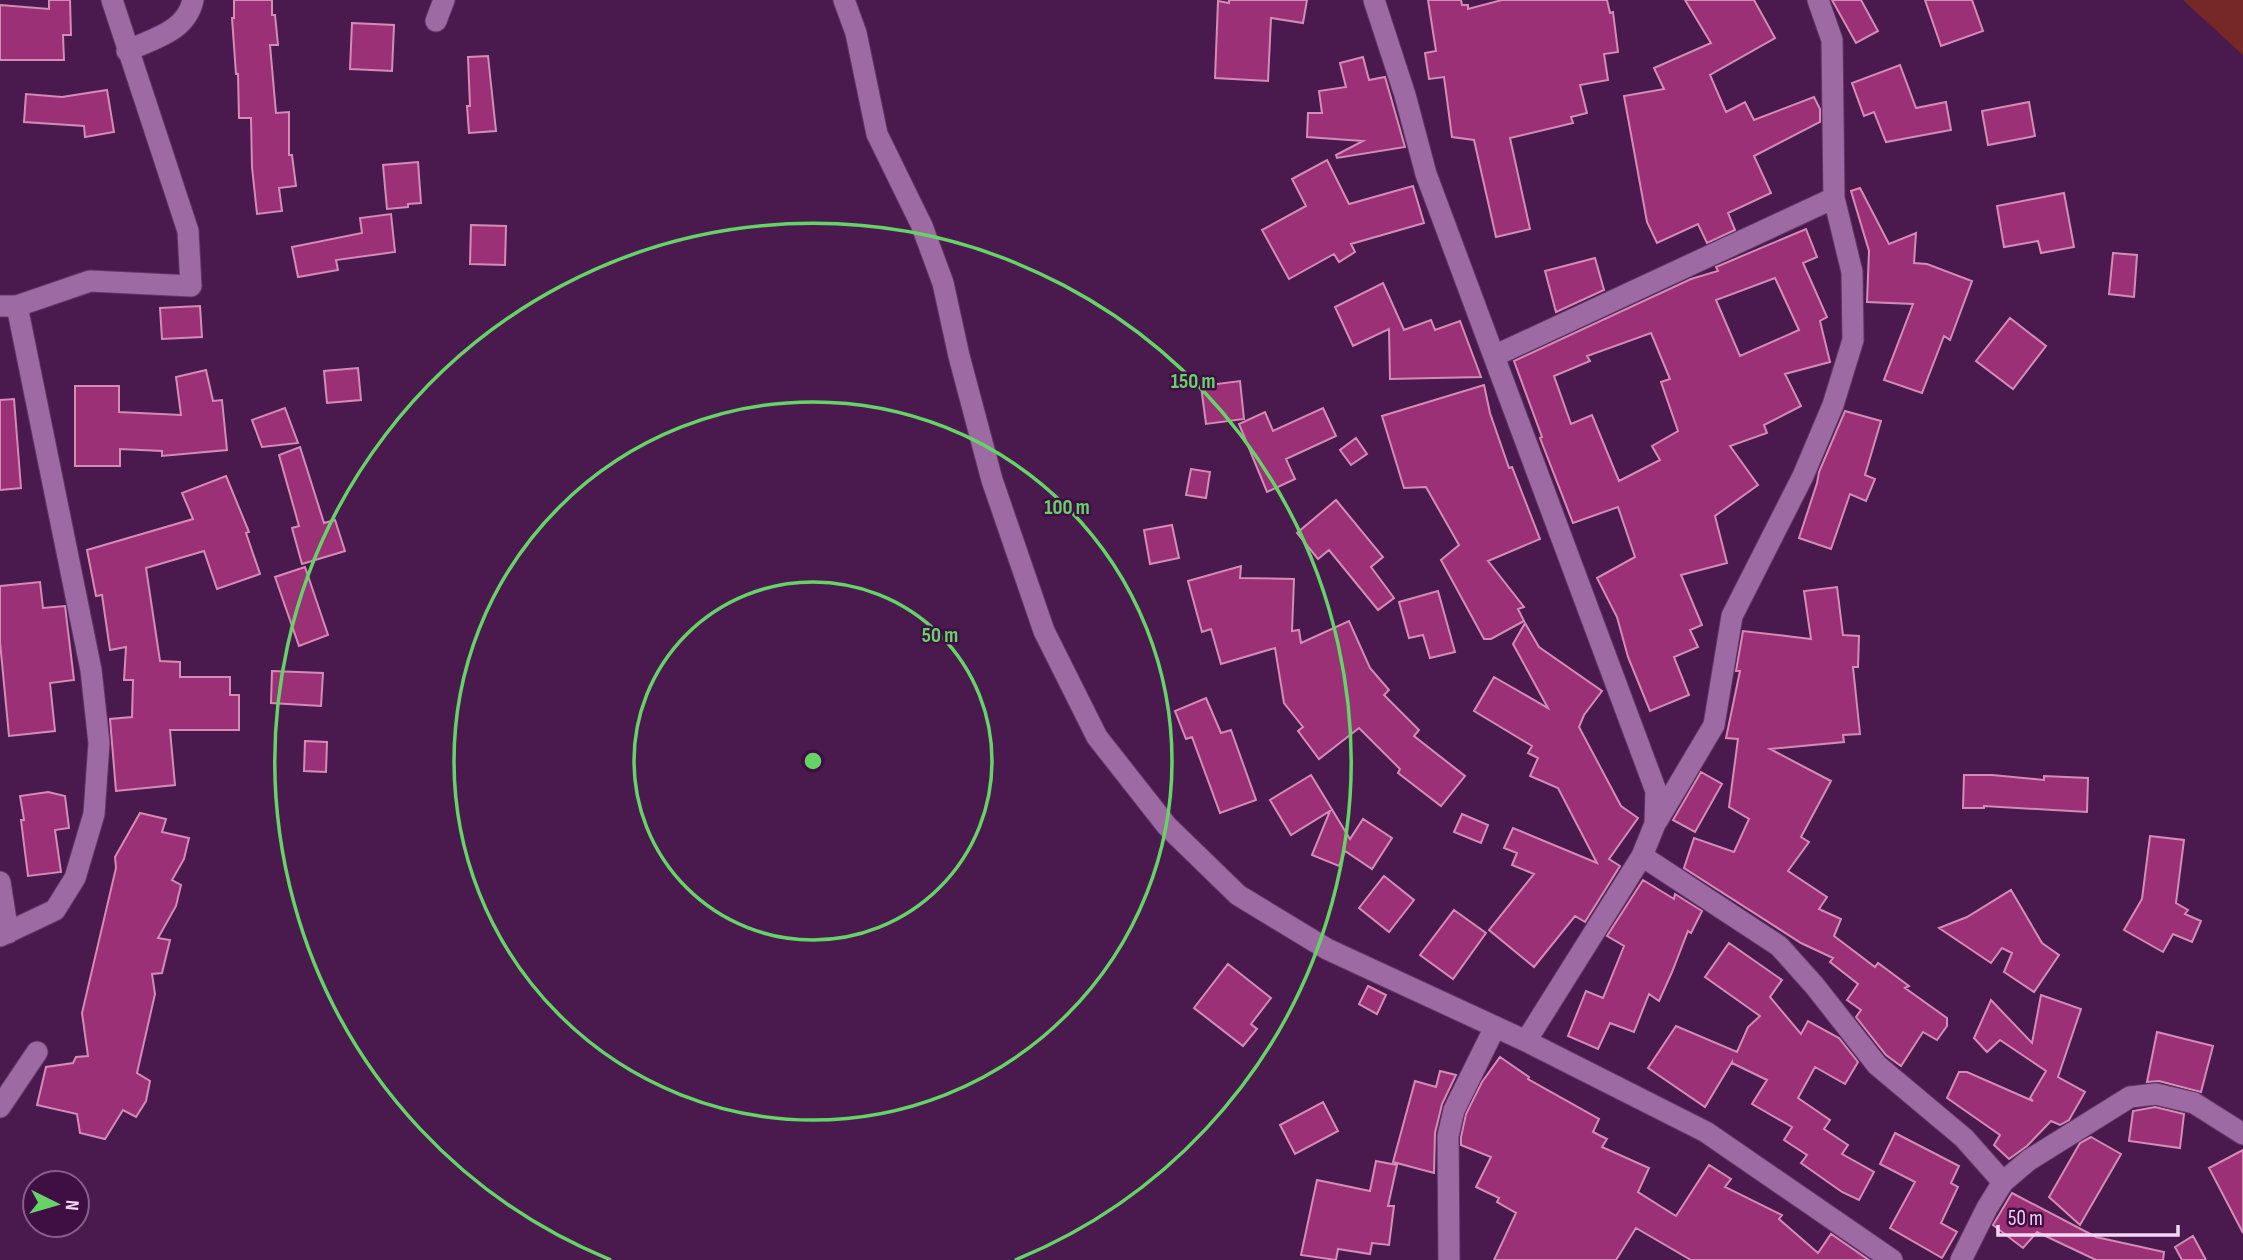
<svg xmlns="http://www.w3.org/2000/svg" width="2243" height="1260" viewBox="0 0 2243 1260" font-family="'Sofia Sans Condensed',sans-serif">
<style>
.green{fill:#762827}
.building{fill:#9b3077;stroke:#d48cb6;stroke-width:2;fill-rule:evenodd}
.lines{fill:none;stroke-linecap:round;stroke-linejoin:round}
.minor-casing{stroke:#613865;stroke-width:23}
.minor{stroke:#9e6aa3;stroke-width:21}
.ring{fill:none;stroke:#65d467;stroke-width:3.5}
.centre{fill:#65d467;stroke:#3f0f43;stroke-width:3.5}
.ring-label{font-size:21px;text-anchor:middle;font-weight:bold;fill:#65d467;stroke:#3f0f43;stroke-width:5;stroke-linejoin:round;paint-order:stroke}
</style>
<rect width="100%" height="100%" fill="#4a1a4e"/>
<path class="green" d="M2183,0H2243V55Z"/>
<path class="building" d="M49,0H70L71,35H63L64,60H0V5L49,9Z
M234,0H272V15H275L278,45H270L276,113L289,112V155H292L296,186L279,188L282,211L257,214L252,167L251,118H239L238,74H236L232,18H234Z
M1229,0H1307L1303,23L1271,18L1268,81L1215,78L1218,1L1229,3Z
M1428,0H1461L1462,5H1468V9L1502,0H1607L1610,13L1613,12L1618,52L1604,54L1608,80L1580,85L1587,113L1571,117L1573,123L1510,138L1530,229L1496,237L1474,140L1452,137L1444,77L1429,79L1425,53L1436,51Z
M1685,0H1754L1775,38L1710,75L1726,112L1745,102L1754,120L1814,97L1820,109V122L1754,156L1771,193L1728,213L1735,230L1707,243L1698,224L1657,243L1647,222L1624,96L1664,89L1654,68L1711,43Z
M1832,0H1861L1878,31L1856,43Z
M1925,0H1972L1983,31L1941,46Z
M352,23L394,25L392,71L350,69Z
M488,56L496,131L469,133L467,106H470L468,57Z
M1363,57L1369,80L1385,77L1405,147L1337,158L1336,155L1363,141L1307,137L1308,113H1322L1319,91L1346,87L1340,63Z
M1900,65L1916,108L1946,102L1951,130L1886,142L1874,112L1864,116L1852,83Z
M107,90L114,132L85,137L84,126L24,122L26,94L62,97Z
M2029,102L2035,136L1988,145L1982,111Z
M1327,160L1349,204L1413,186L1424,223L1351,244L1355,252L1339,262L1334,254L1289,279L1262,230L1306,206L1292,179Z
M418,162L421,203L408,204V207L387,209L383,165Z
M1860,188L1889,244L1916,233L1914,263L1927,264L1972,281L1950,340L1944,336L1922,393L1884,380L1913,304L1867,302L1869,251L1851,191Z
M2064,193L2074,247L2041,253L2038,241L2004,247L1997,206Z
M391,214L395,252L336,260L338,270L298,277L292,247L362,233L360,218Z
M471,225L506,226L505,265L470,264Z
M1806,229L1817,257L1803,263L1827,317L1820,321L1830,362L1785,374L1801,406L1764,425L1767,433L1730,446L1758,485L1715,516L1727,563L1681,575L1702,625L1690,630L1698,647L1674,657L1689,695L1650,711L1628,657L1617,617L1597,578L1635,557L1618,507L1573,523L1540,438L1542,437L1514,361L1691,279L1718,271L1716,267ZM1775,278L1799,330L1740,356L1716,300ZM1651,333L1670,379L1661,382L1678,431L1652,446L1660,460L1619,481L1592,415L1571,424L1554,376L1590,361L1587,356Z
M2113,253L2137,255L2134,297L2109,294Z
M1595,258L1604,290L1556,312L1545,271Z
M1383,283L1404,330L1431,320L1435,330L1460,321L1481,377L1390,379L1389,329L1353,346L1335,307Z
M200,306L202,337L162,339L160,308Z
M2010,318L2046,346L2013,389L1976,361Z
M358,368L361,400L327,403L324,371Z
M206,370L213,401L222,400L227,450L162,456V451L120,449V466H75V386H119V412L181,415L176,377Z
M1240,381L1244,419L1206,424L1201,386Z
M1484,385L1490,413L1509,468L1512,467L1540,539L1488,561L1524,607L1518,609L1524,621L1491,639H1484L1441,560L1459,545L1426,487L1404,488L1382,416Z
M14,399L21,488L0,490V400Z
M285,408L298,443L262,447L252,420Z
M1323,408L1336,436L1286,459L1295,479L1267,492L1239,424L1265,412L1273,431Z
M1845,411L1881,421L1865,475L1875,479L1866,501L1850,494L1831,549L1799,538L1817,483L1819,472Z
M1356,438L1367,454L1351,465L1340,450Z
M300,447L324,523L335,520L345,551L302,564L292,528L299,526L279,455Z
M1191,469L1210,472L1206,498L1186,495Z
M226,476L249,532L246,533L260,574L217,589L204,551L146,568L160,661L180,662V677H230V695H239V730H170L175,785L116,791L110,719L132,717L133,680H124L126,647L110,650L102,595L96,596L87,550L193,519L182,493Z
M1336,500L1383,557L1371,567L1394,598L1378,610L1329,550L1318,559L1297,533Z
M1172,525L1179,558L1150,564L1144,530Z
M1241,566L1240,578L1294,579L1292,631L1299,630L1301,643L1349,621L1370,668L1389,690L1384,695L1419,730L1414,736L1465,776L1441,806L1398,773L1400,769L1359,728L1319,759L1298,731L1303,727L1284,703L1275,648L1221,664L1211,629L1202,632L1188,581Z
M305,567L328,635L299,646L275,577Z
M40,582L43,608L65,606L74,680L50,683L55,731L9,736L0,642V586Z
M1837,587L1843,635L1859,636L1858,667H1853L1860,734L1843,735L1844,742L1770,749L1831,781L1801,837L1809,842L1788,871L1827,897L1819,909L1841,919L1834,936L1875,967L1878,963L1909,986L1905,988L1947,1018V1026L1937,1040L1923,1032L1901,1066L1886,1055L1856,1017L1861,1010L1847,1000L1858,984L1830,962L1833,958L1801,943L1684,868L1694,838L1734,852L1749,819L1729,807L1738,739L1726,738L1740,671H1736L1743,631L1811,639L1804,591Z
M1438,591L1455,652L1430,658L1423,635L1409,638L1399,602Z
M1525,623L1539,647L1602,691L1584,715L1579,727L1621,806L1638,818L1609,859L1620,866L1585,922L1575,916L1534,967L1489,930L1534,874L1512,865L1517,853L1504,848L1513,828L1597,863L1558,788L1530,776L1538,758L1528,753L1532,746L1474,711L1494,677L1548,708L1513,644Z
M272,671L323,673L321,706L271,703Z
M1206,698L1221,733L1231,730L1256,800L1220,813L1192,737L1186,739L1175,711Z
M305,741L327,742L326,772L304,771Z
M1701,772L1722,784L1695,832L1673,820Z
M1311,775L1350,839L1363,819L1392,838L1372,869L1345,851L1339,866L1312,855L1330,811L1291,835L1270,800Z
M1964,775H1992L2044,780V776L2088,778L2087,812L1984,806V808H1963Z
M48,792L65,796L69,828L55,830L61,872L28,876L21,820H24L20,796Z
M140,813L166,819L162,832L189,838L184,859L172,880L181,885L176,906L158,938L170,940L162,973L152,974L155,994L137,1073L150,1081L146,1101L136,1117L123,1110L105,1139L80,1133L77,1114L37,1105L46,1067L73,1063L76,1057L88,1056L82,1013L116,868L115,857Z
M1462,814L1488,825L1481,843L1454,832Z
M2150,836L2184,840L2176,903L2188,910L2185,914L2201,921L2192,942L2173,934L2163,952L2124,930L2142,899Z
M1384,876L1414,900L1389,932L1359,908Z
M1643,880L1674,899L1675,894L1702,911L1691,933L1688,931L1672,972L1659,1001L1649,994L1634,1032L1610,1023L1598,1049L1568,1036L1586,991L1603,998L1624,946L1607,936Z
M2011,890L2042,943L2059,955L2034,992L2004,972L2012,953L2002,948L1991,963L1939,928L1967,917Z
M1454,910L1486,933L1453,979L1420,955Z
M1729,943L1782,980L1770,997L1801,1034L1808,1021L1839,1038L1858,1062L1845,1084L1815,1067L1798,1098L1830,1120L1824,1129L1848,1145L1842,1154L1874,1172L1859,1200L1842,1192L1801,1163L1807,1155L1784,1140L1792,1127L1752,1104L1767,1080L1732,1063V1062L1705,1107L1648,1068L1676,1026L1737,1052L1748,1027L1760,1016L1705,977Z
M1228,964L1271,998L1251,1024L1257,1029L1243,1046L1194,1008Z
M1368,986L1386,995L1377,1014L1359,1004Z
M2041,995L2081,1009L2058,1077L2085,1092L2069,1120L2060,1125L2051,1121L2027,1146L2009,1159L1994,1145L2000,1135L1947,1098L1959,1072H1967L2033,1101L2030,1098L2046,1071L2000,1040L1987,1052L1974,1038L1991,1000L2032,1043Z
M2157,1032L2213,1046L2201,1092L2159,1081L2147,1082Z
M1500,1057L1529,1077L1528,1079L1599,1119L1593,1132L1607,1139L1602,1147L1649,1168L1638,1192L1676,1216L1709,1165L1731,1179L1725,1187L1782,1215L1779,1219L1818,1253L1831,1234L1869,1260H1691L1636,1228L1616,1260H1494L1516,1213L1497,1202L1499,1198L1476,1187L1491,1157L1461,1145V1137L1466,1114L1482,1082Z
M1440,1071L1456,1075L1442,1104L1435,1133L1434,1173L1393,1162L1415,1081L1436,1087Z
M1323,1102L1338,1131L1295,1154L1280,1125Z
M2155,1107L2184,1114L2180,1148L2129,1141L2133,1111Z
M1895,1133L1959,1166L1951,1183L1958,1187L1941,1223L1957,1232L1942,1258L1890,1228L1915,1182L1880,1164Z
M2091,1137L2121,1154L2080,1225L2049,1197L2080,1143Z
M2243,1150V1233L2209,1168Z
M1376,1161L1397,1165L1388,1206H1394L1389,1245L1372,1243L1370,1254L1338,1249L1336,1260L1301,1255L1317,1180L1370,1191Z
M2012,1193L2096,1237L2164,1252L2163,1260H2096L2037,1232L2023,1248L1993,1225Z
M2193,1236L2206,1260H2182L2175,1247Z"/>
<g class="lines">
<g class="minor-casing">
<path id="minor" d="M844,0L856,33L877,134L922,226L943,283L959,356L992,480L1044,631L1097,737L1167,826L1238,895L1327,949L1526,1041L1706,1132L1892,1260
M1374,0L1405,95L1426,174L1656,791L1655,824L1642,856L1526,1041
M436,21L444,0
M127,51C154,38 186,32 193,0
M0,306H17L90,281L191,286L188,231L112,0
M1494,356L1834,198
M1657,821L1714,725L1732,616L1803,476L1833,405L1853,340L1852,272L1834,198L1832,40L1818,0
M1642,856L1779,946L1814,985L1877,1065L1964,1138L2003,1182
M0,882L8,933
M0,936L55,910L75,878L94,814L99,743L91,670L17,306
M0,1107L37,1052
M1449,1260L1448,1136L1454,1110L1495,1027
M1961,1260L1987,1208L2003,1182L2029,1160L2130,1097L2156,1094L2194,1103L2243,1134"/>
</g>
<use href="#minor" class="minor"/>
</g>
<g class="ring">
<circle cx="813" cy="761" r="179"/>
<circle cx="813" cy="761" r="359"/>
<path d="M611 1260A538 538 0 1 1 1015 1260"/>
</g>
<circle cx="813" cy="761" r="10" class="centre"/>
<g class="ring-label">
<text x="1193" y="388">150 m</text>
<text x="1067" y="514">100 m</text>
<text x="940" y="642">50 m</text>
</g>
<g transform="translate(56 1204) rotate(95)"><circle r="33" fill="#3f0f43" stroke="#875f8a" stroke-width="2"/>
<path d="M0-5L12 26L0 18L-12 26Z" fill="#65d467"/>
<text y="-10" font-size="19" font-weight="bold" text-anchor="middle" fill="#f3d6f5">N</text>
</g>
<path d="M1998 1225v10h180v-10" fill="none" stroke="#f3d6f5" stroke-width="3.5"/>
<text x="2008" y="1225" font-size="21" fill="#f3d6f5" stroke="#3f0f43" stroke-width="5" paint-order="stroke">50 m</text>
</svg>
